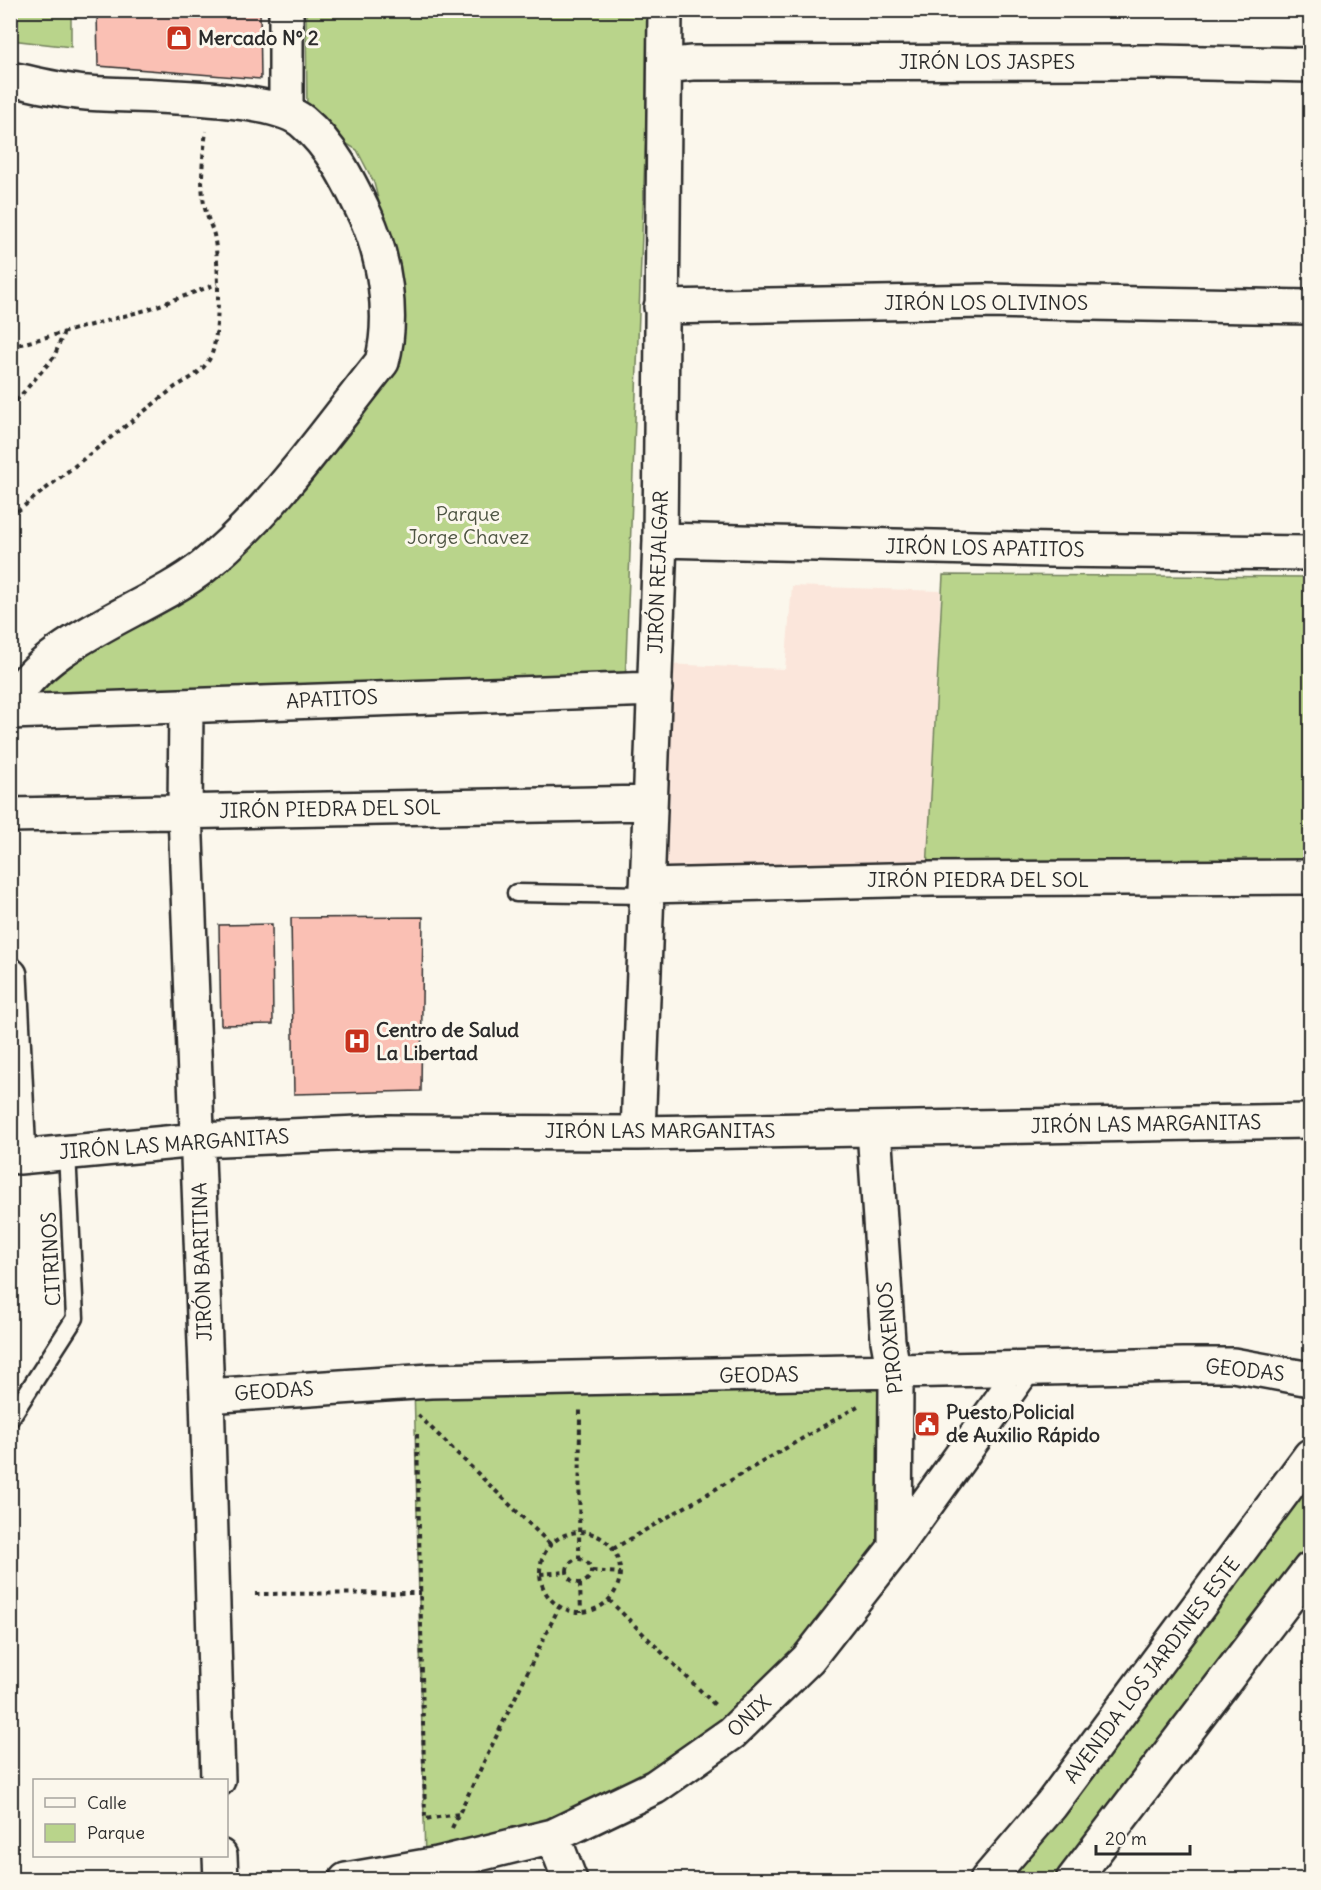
<svg xmlns="http://www.w3.org/2000/svg" width="1321" height="1890" viewBox="0 0 1321 1890" font-family="Delius,sans-serif">
<style>
.built{fill:#fbe6db}
.green{fill:#b9d48b;stroke:#72805b;stroke-width:1.5}
.building{fill:#fac0b4;stroke:#2b2b2b;stroke-width:1.5}
.lines{fill:none;stroke-linecap:round;stroke-linejoin:round}
.lane-casing{stroke:#2b2b2b;stroke-width:21}
.street-casing{stroke:#2b2b2b;stroke-width:38}
.secondary-casing{stroke:#2b2b2b;stroke-width:38}
.path{stroke:#2b2b2b;stroke-width:4;stroke-dasharray:4.5 4.5;stroke-linecap:butt}
.lane{stroke:#fbf7ec;stroke-width:16}
.street{stroke:#fbf7ec;stroke-width:33}
.secondary{stroke:#fbf7ec;stroke-width:33}
.labels{text-anchor:middle;stroke-width:6;stroke-linejoin:round;paint-order:stroke}
.poi-label{font-size:20px;font-weight:bold;fill:#2b2b2b;stroke:#fbf7ec;text-anchor:start}
.street-label{font-size:20px;fill:#2b2b2b;stroke:#fbf7ec}
.park-label{font-size:20px;fill:#4e5543;stroke:#fbf7ec}
</style>
<rect width="100%" height="100%" fill="#fbf7ec"/>
<filter id="ink" filterUnits="userSpaceOnUse"><feTurbulence type="fractalNoise" baseFrequency=".0167" numOctaves="2"/><feDisplacementMap in="SourceGraphic" scale="12" xChannelSelector="R" yChannelSelector="G"/><feConvolveMatrix kernelMatrix="1 2 1 2 8 2 1 2 1" color-interpolation-filters="sRGB"/></filter>
<g filter="url(#ink)">
<path class="built" d="M792,586L941,591L927,870L662,872L663,664L785,669Z"/>
<path class="green" d="M11,10L71,11V47L11,40Z
M306,11H647L646,127L625,685L34,698L38,683L204,572L392,367L398,275L374,183L357,150L307,119Z
M943,575L1310,577V867L927,870Z
M895,1374L894,1547L808,1658L655,1785L425,1862L414,1383Z
M1310,1477V1544L1070,1868L1060,1879L1005,1880Z"/>
<path class="building" d="M97,10H260L261,79L98,66Z
M423,917L421,1091L294,1094L291,918Z
M272,924L273,1024L221,1025L219,925Z"/>
<g class="lines">
<g class="lane-casing">
<path id="lane" d="M516,893L646,895
M10,1419L75,1318L67,1152"/>
</g>
<g class="street-casing">
<path id="street" d="M665,66L692,63L1157,62L1310,65
M10,79C36,84 61,91 87,93C135,97 269,94 302,121C332,146 349,181 365,215C385,258 394,316 382,362C326,432 273,510 203,567C147,611 42,640 10,706
M286,111V10
M661,307L986,301L1310,307
M660,540L1051,550L1310,553
M186,707L185,812L207,1396L218,1780
M10,712L655,689
M10,815L650,803
M647,886L932,879L1310,877
M10,975L19,1157L198,1140L382,1132L638,1133L1310,1121
M874,1129L888,1341L896,1384L895,1548
M638,1133L660,540L665,10
M207,1396L430,1381L1183,1365H1233L1310,1379
M553,1836L570,1880
M220,1856L221,1880
M346,1880L438,1864L553,1836L655,1787L732,1733L808,1659L895,1548L1023,1370"/>
</g>
<g class="secondary-casing">
<path id="secondary" d="M987,1880L1051,1805L1310,1456
M1073,1880L1310,1569"/>
</g>
<path class="path" d="M10,347L146,310L217,284
M10,408L54,357L64,332
M10,517L175,387C189,379 202,373 210,358C221,338 219,259 214,235C211,225 206,215 204,204C200,179 203,156 206,131
M418,1415L551,1545
M417,1434L425,1819L459,1814
M540 1572a40 40 0 1 1 80 0a40 40 0 1 1-80 0Z
M613,1549L858,1406
M579,1559L580,1410
M567 1571a12 12 0 1 1 24 0a12 12 0 1 1-24 0Z
M592,1571L620,1573
M540,1574L567,1572
M580,1584L581,1612
M255,1594L421,1593
M609,1600L715,1705
M452,1828L559,1607"/>
<use href="#lane" class="lane"/>
<use href="#street" class="street"/>
<use href="#secondary" class="secondary"/>
</g>
</g>
<defs>
<g id="shop-square" transform="scale(1.35)"><rect x="-9" y="-9" width="18" height="18" rx="4" fill="#c8321e" stroke="#fbf7ec"/><path d="M-5-2.5h2.3a2.7 3.5 0 0 1 5.4 0H5L5.5 6h-11ZM-1.5-2.5h3a1.5 2.3 0 0 0-3 0Z" fill="#fff"/></g>
<g id="hospital-square" transform="scale(1.35)"><rect x="-9" y="-9" width="18" height="18" rx="4" fill="#c8321e" stroke="#fbf7ec"/><path d="M-5-5h3v3.5h4V-5h3V5h-3V1.5h-4V5h-3Z" fill="#fff"/></g>
<g id="civic-square" transform="scale(1.35)"><rect x="-9" y="-9" width="18" height="18" rx="4" fill="#c8321e" stroke="#fbf7ec"/><path d="M-.6-6.5H3V-4.5H.6V-3L4-1V1h2V6H-6V1h2V-1L-.6-3ZM-1.2 2.5V6h2.4V2.5Z" fill="#fff"/></g>
</defs>
<g fill-rule="evenodd">
<use href="#shop-square" x="179" y="38"/>
<use href="#hospital-square" x="357" y="1041"/>
<use href="#civic-square" x="927" y="1424"/>
</g>
<g class="labels">
<g class="poi-label">
<text x="198" y="45">Mercado Nº 2</text>
<text x="376" y="1037">Centro de Salud<tspan x="376" dy="23">La Libertad</tspan></text>
<text x="946" y="1419">Puesto Policial<tspan x="946" dy="23">de Auxilio Rápido</tspan></text>
</g>
<g class="street-label">
<text x="987" y="69">JIRÓN LOS JASPES</text>
<text x="986" y="310">JIRÓN LOS OLIVINOS</text>
<text transform="translate(985 548) rotate(1)" y="7">JIRÓN LOS APATITOS</text>
<text transform="translate(658 572) rotate(-88)" y="7">JIRÓN REJALGAR</text>
<text transform="translate(332 699) rotate(-3)" y="7">APATITOS</text>
<text transform="translate(330 809) rotate(-1)" y="7">JIRÓN PIEDRA DEL SOL</text>
<text x="978" y="887">JIRÓN PIEDRA DEL SOL</text>
<text transform="translate(1146 1124) rotate(-1)" y="7">JIRÓN LAS MARGANITAS</text>
<text x="660" y="1138">JIRÓN LAS MARGANITAS</text>
<text transform="translate(174 1144) rotate(-4)" y="7">JIRÓN LAS MARGANITAS</text>
<text transform="translate(51 1259) rotate(-93)" y="7">CITRINOS</text>
<text transform="translate(202 1262) rotate(-92)" y="7">JIRÓN BARITINA</text>
<text transform="translate(890 1338) rotate(-96)" y="7">PIROXENOS</text>
<text transform="translate(1245 1370) rotate(6)" y="7">GEODAS</text>
<text transform="translate(759 1375) rotate(-1)" y="7">GEODAS</text>
<text transform="translate(274 1391) rotate(-4)" y="7">GEODAS</text>
<text transform="translate(1152 1670) rotate(-53)" y="7">AVENIDA LOS JARDINES ESTE</text>
<text transform="translate(749 1716) rotate(-43)" y="7">ONIX</text>
</g>
<g class="park-label">
<text x="468" y="521">Parque<tspan x="468" dy="23">Jorge Chavez</tspan></text>
</g>
</g>
<rect width="1321" height="1890" fill="none" stroke="#fbf7ec" stroke-width="36"/>
<rect x="18" y="18" width="1285" height="1854" fill="none" stroke="#2b2b2b" stroke-width="2" filter="url(#ink)"/>
<rect x="33" y="1779" width="195" height="78" fill="#fbf7ec" stroke="#a8a59f" stroke-width="1.5"/>
<rect x="45" y="1798" width="30" height="9" fill="#fbf7ec" stroke="#a8a59f" stroke-width="1.5"/>
<text x="87" y="1809" font-size="18" fill="#2b2b2b">Calle</text>
<rect x="45" y="1824" width="30" height="18" fill="#b9d48b" stroke="#a8a59f" stroke-width="1.5"/>
<text x="87" y="1839" font-size="18" fill="#2b2b2b">Parque</text>
<path d="M1096 1845v9h94v-9" fill="none" stroke="#2b2b2b" stroke-width="3"/>
<text x="1105" y="1845" font-size="18" fill="#2b2b2b" stroke="#fbf7ec" stroke-width="4.5" paint-order="stroke">20 m</text>
</svg>
